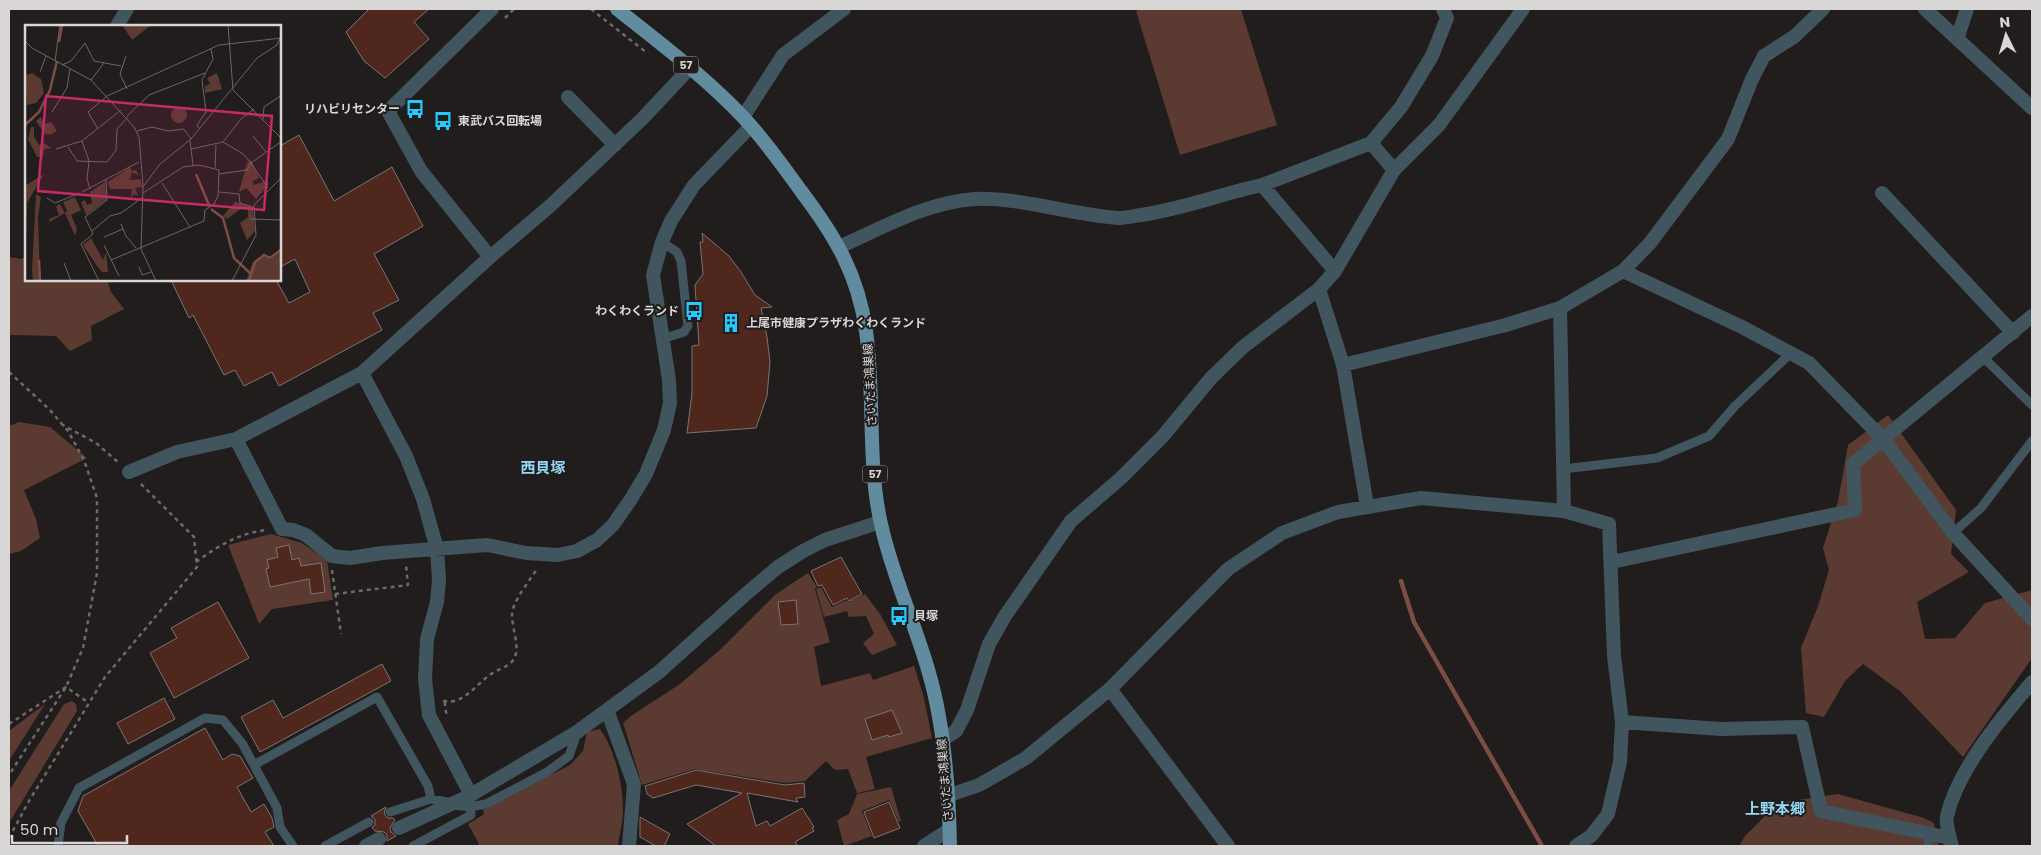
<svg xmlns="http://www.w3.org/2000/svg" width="2041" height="855" viewBox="0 0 2041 855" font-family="Poppins,'Noto Sans JP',sans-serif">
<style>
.green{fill:#5b3a32}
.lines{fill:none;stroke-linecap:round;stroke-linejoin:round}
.stream{stroke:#7c4e43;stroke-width:4.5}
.building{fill:#50271d;stroke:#797574}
.path{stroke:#6d6a69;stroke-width:2.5;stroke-dasharray:4 4;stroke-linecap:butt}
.service{stroke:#41555e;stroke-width:9}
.minor{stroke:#41555e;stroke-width:14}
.tertiary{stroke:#41555e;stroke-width:14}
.primary{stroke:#618c9f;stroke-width:14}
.labels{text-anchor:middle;stroke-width:4;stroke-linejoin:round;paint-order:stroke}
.shield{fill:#201d1c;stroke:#a29f9e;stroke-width:1}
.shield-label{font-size:11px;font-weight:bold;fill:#d9d7d6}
.poi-label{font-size:12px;font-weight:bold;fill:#d9d7d6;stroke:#201d1c;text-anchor:start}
.street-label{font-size:12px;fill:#d9d7d6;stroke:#201d1c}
.quarter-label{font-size:15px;font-weight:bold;fill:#95d9f7;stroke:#201d1c}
.inset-river{fill:none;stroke:#7c4e43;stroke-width:2.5}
.inset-road{fill:none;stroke:#6a6766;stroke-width:1}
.view{fill:#c42b67;fill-opacity:0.15;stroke:#c42b67;stroke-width:2.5}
.inset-edge{fill:none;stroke:#d9d7d6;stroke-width:2.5}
</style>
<rect width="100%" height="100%" fill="#201d1c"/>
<path class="green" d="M1141,9H1241L1277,125L1180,155L1136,11Z
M26,255V280H107L111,292L124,309L91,326L92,340L70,351L56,336L11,335L9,334V257L22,259Z
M1888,415L1956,510L1951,554L1969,572L1917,602L1925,639L1955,638L1985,603L2032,590V658L1963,757L1900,691L1863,664L1845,681L1824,717L1806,713L1801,648L1818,606L1829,570L1823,548L1838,501L1848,445Z
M19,422L50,427L87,458L24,490L36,519L40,538L21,551L9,554V426Z
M271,534L302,543L327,560L333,600L272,609L259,624L228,545Z
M808,573L817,587L815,589L830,642L814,647L821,686L870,673L873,680L914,666L923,694L932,738L866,757L875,789L857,793L848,769L835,770L826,761L805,781L785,783L695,769L642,785L623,723L631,716L680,684L721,649L776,594Z
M821,587L832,607L847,600L848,602L865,594L880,614L897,645L872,655L863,643L874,634L866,616L849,617L847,611L824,617L816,589Z
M72,701L76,704L77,711L9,823V791L64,704Z
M45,704L9,761V731Z
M600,729C615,750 623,784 623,811C623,823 619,835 618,846H478L479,844L468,824L484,814L483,810L570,765L583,751L587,732Z
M891,787L901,821L899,822L889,800L862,811L872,836L844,846L837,820L849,814L857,794Z
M1838,794L1924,818L1934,823L1939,846H1739L1745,836L1778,803Z"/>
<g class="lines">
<path class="stream" d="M1401,581L1414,622L1542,846"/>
</g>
<path class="building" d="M369,9H429L414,22L429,39L385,78L364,61L346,32Z
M299,135L334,201L392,167L423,226L374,254L399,300L373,313L382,330L279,386L272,372L244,386L235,370L224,375L193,315L189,318L171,280H276L289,303L310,292L295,259L280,267V146Z
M702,233L729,256L741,272L755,295L772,307L761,308L767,337L770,362L767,396L756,428L687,433L692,393V346L699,345L695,285L703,274L700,242H703Z
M289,545L292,560L299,558L301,566L321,563L325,592L311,594L309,579L270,587L266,569L269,568L267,560L278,557L276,548Z
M841,557L862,594L849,601L847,598L833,605L822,585L818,586L811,571Z
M796,600L798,624L781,625L778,602Z
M218,602L249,658L174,698L150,653L177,638L171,628Z
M382,664L391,681L260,752L241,717L273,700L283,718Z
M164,698L175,719L128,744L117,723Z
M892,710L902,733L889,737L888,735L872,740L865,719Z
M205,728L223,760L232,754L240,756L253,778L237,787L251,812L264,804L272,818L274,827L265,832L274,846H98L78,811L83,796Z
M696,770L785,785L804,783L805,797L796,798L798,802L747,793L756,826L767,821L770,826L802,808L814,827L812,828L814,831L795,842L798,846H716L687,824L742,793L696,785L653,798L647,794L645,786Z
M889,802L900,828L874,838L864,812Z
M386,807L384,814L388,818H393L395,820L390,828L391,832L396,836L387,841V835L384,832L375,831L372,827L375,825V819L371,816Z
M640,817L670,834L664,846H656L640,837Z"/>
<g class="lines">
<path class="path" d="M591,9L647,53
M505,18L514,9
M9,372L49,409L68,431L84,460L97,498V573L83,648L66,687L9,775
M61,424L96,443L119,463
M196,562C218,546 239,533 267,530
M332,570L341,634
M335,594L408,585L406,565
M443,701C464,705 475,685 491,674C500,668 514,666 516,653C518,641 512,627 512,615C512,602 530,580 537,569
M445,702V708L447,716
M9,724L66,687L89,703
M9,838L29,801L105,677L197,567L194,537L139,482"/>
<path class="service" d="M662,242L677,252L681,261L688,326L684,332L662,339
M1984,358L2032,405
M1563,469L1657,458L1709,436L1735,406L1791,353
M1953,533L1981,508L2032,441
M254,765L377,697L428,786L431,799
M453,805L470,807L486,804L547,772L569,756L577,733
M390,812L431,799L453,803
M58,846L61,823L79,788L205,718L223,720L242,743L277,808L280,827L293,846
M325,846L369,822
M413,846L471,815L470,802
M1928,846L1929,834"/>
<path class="minor" d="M1925,9L2032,108
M117,26L127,9
M1957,39L1967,9
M568,97L615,145
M388,111L421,171L490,257
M743,117L783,55L844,9
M1394,170L1371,143L1401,107L1432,56L1447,18L1443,9
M1262,185L1371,143
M1882,193L2013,333
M839,247C882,228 927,202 975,199C1020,197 1072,215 1118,218C1125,218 1133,216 1141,215C1182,209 1221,194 1262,185L1335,271
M1623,271L1742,327L1809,363L1883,439L2032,316
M1319,289L1343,365L1367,506
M1560,308L1564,511
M1343,365L1506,325L1560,308L1623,271L1650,243L1728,139L1752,79L1764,56L1795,36L1823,9
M362,373L406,456L423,499L437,549L439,580L437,602L427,639L425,679L429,715L471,795
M236,439L282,529L293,530L306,535L332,556L350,558L382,553L487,545L526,553L558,555L577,551L597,540L613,525L631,499L646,474L664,430L670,403L669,380L653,275L662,242L671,221L694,185L751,126
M129,472L177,452L236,439L362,373L490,257L550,206L642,119L690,68
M1612,562L1855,510L1853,464L1883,439L1953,533L2032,619
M1110,689L1228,846
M1622,722L1721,729L1802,727L1821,811L1950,838
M942,740L956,731L967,710L989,644L1005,616L1071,521L1121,478L1163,436L1211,378L1243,347L1319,289L1335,271L1394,170L1439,125L1523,9
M947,796L979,785L1026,758L1110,689L1228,569L1282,533L1338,512L1421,498L1564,511L1609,524L1614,656L1622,722L1620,762L1608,814L1591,836L1576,846
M924,846L949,830
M1952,846C1950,838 1945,824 1947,816C1958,769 2002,717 2032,682"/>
<path class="tertiary" d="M388,111L492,9
M607,710L634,784L629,846
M399,828L469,796L577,732L659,672L747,593L778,567L803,551L825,540L880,522
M366,846L379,839"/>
<path class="primary" d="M617,9C660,43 705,77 743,117C764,139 783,166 801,191C835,236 858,274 866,331C875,393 867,463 881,524C892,575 915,623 929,673C945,728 949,789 950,846"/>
</g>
<defs>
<g id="bus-bare" transform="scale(1.5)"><path d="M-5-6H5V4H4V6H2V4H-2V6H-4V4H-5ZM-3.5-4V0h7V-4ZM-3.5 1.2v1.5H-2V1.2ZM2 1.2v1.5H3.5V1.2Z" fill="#26c9fe" stroke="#201d1c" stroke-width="2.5" paint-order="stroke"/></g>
<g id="building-bare" transform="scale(1.5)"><path d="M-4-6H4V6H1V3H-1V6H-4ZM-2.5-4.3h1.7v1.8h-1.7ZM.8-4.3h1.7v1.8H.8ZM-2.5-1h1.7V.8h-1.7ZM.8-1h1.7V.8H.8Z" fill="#26c9fe" stroke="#201d1c" stroke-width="2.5" paint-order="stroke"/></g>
</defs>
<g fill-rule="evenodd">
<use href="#bus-bare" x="415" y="109"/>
<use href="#bus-bare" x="443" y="121"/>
<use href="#bus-bare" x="694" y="311"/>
<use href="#building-bare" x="731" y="323"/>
<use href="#bus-bare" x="899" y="616"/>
</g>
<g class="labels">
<g class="shield">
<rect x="673.5" y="56.5" width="25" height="17" rx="4"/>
<rect x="862.5" y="465.5" width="25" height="17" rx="4"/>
</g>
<g class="shield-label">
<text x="686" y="69">57</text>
<text x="875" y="478">57</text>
</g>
<g class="poi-label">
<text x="400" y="113" text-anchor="end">リハビリセンター</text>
<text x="458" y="125">東武バス回転場</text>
<text x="679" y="315" text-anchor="end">わくわくランド</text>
<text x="746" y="327">上尾市健康プラザわくわくランド</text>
<text x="914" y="620">貝塚</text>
</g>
<g class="street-label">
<text transform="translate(870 385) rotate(-93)" y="4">さいたま鴻巣線</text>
<text transform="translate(945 780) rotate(-95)" y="4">さいたま鴻巣線</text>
</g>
<g class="quarter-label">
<text x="543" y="473">西貝塚</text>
<text x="1775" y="814">上野本郷</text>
</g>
</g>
<g transform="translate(25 25)">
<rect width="256" height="256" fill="#201d1c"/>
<path d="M97,0H124L125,1L107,15ZM7,48L16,54L19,68L11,78L2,80L0,51ZM192,48L197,64L180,68V61L185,59L182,53ZM146 90a8 8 0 1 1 16 0a8 8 0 1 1-16 0ZM16,92L19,99L26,97L32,106L25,110L19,108L11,96ZM6,102H9V111L14,120L19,118L26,123L19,125L18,132H12L3,114ZM226,135L234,153L228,156V160L242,156L244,159L231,174L221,163L214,167L222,138ZM105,142L107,146L111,145L114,151L107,147L105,155L116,154L117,162L110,163L113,171L109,169L106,173L107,164H85L83,157ZM19,149L2,178L0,249V161ZM80,157L81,175L61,190L56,177L60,175L62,180L67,178L65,167ZM11,169L16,172L13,192L15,256H8L7,246ZM50,172L56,185L46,190L52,204L50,211L40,188L25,197L24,194L34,190L31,181L35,179L40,188L42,186L38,177ZM210,177L228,181L230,206L222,215L215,198L223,192V184L217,183L202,194L198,191ZM66,213L78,235L81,227L83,247H77L72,241L58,220ZM256,226V256H221L228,237L240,231L245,235Z" fill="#5b3a32"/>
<path class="inset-river" d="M34,17L37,0M0,100L14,87L25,65L32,36M171,149L184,180M186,184L198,193L209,233L227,250M14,235L15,256M224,256L230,237L239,230L245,233L257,224"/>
<path class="inset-road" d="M203,0L208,65L257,114M0,16L7,23L66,55L109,102L114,112L118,160L116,224L131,256M101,31L95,49L102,64M30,36L35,0M37,40L46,36L60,18L69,36L96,41M15,47L21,31M66,55L79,38M27,87L42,63L45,44M102,91L124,70L180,48M238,94L239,82L257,70M174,103L172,100L181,87L177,55L188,34L186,24M73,104L63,87L82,71L194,20L257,13M112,106L127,102L143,106L159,104L166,114M228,111L241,127M57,116L64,136L62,154L65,164M165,116L168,140M198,117L218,129L226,138L257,116M43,122L52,136L82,137L91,125L92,104L103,92M31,124L57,116L96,85M166,124L198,117L216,94L229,84M190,143L191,120M194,149L222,145L226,138L243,163M137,158L165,202M118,162L135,139L166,114L232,33L252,20L257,9M57,167L114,137M194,167L214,169L215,178L229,183M22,173L30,178L55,168M225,194L257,195M96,199L101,211L111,223M67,206L85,191L96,188L118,172M79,212L98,204M79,220L94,251M86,235L179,196L180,185L189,179L193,171L194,145L174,140L158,142L118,168M39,238L46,256M114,242L117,250L126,247M74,256L56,219L68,209L60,192L82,175L81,155M207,256L231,210L229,180L257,152"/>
<path class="view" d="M21,71L247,91L239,185L13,166Z"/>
<rect width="256" height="256" class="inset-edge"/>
</g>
<rect width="2041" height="855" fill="none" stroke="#d9d7d6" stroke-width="20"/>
<g transform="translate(2006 35) rotate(355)" stroke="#201d1c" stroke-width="4" paint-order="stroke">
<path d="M0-4L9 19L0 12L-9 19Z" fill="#d9d7d6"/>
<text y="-8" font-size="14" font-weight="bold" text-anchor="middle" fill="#d9d7d6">N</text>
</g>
<path d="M12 835v8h115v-8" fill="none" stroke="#d9d7d6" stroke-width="2.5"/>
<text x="20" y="835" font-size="15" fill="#d9d7d6" stroke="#201d1c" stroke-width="4" paint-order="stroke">50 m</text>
</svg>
